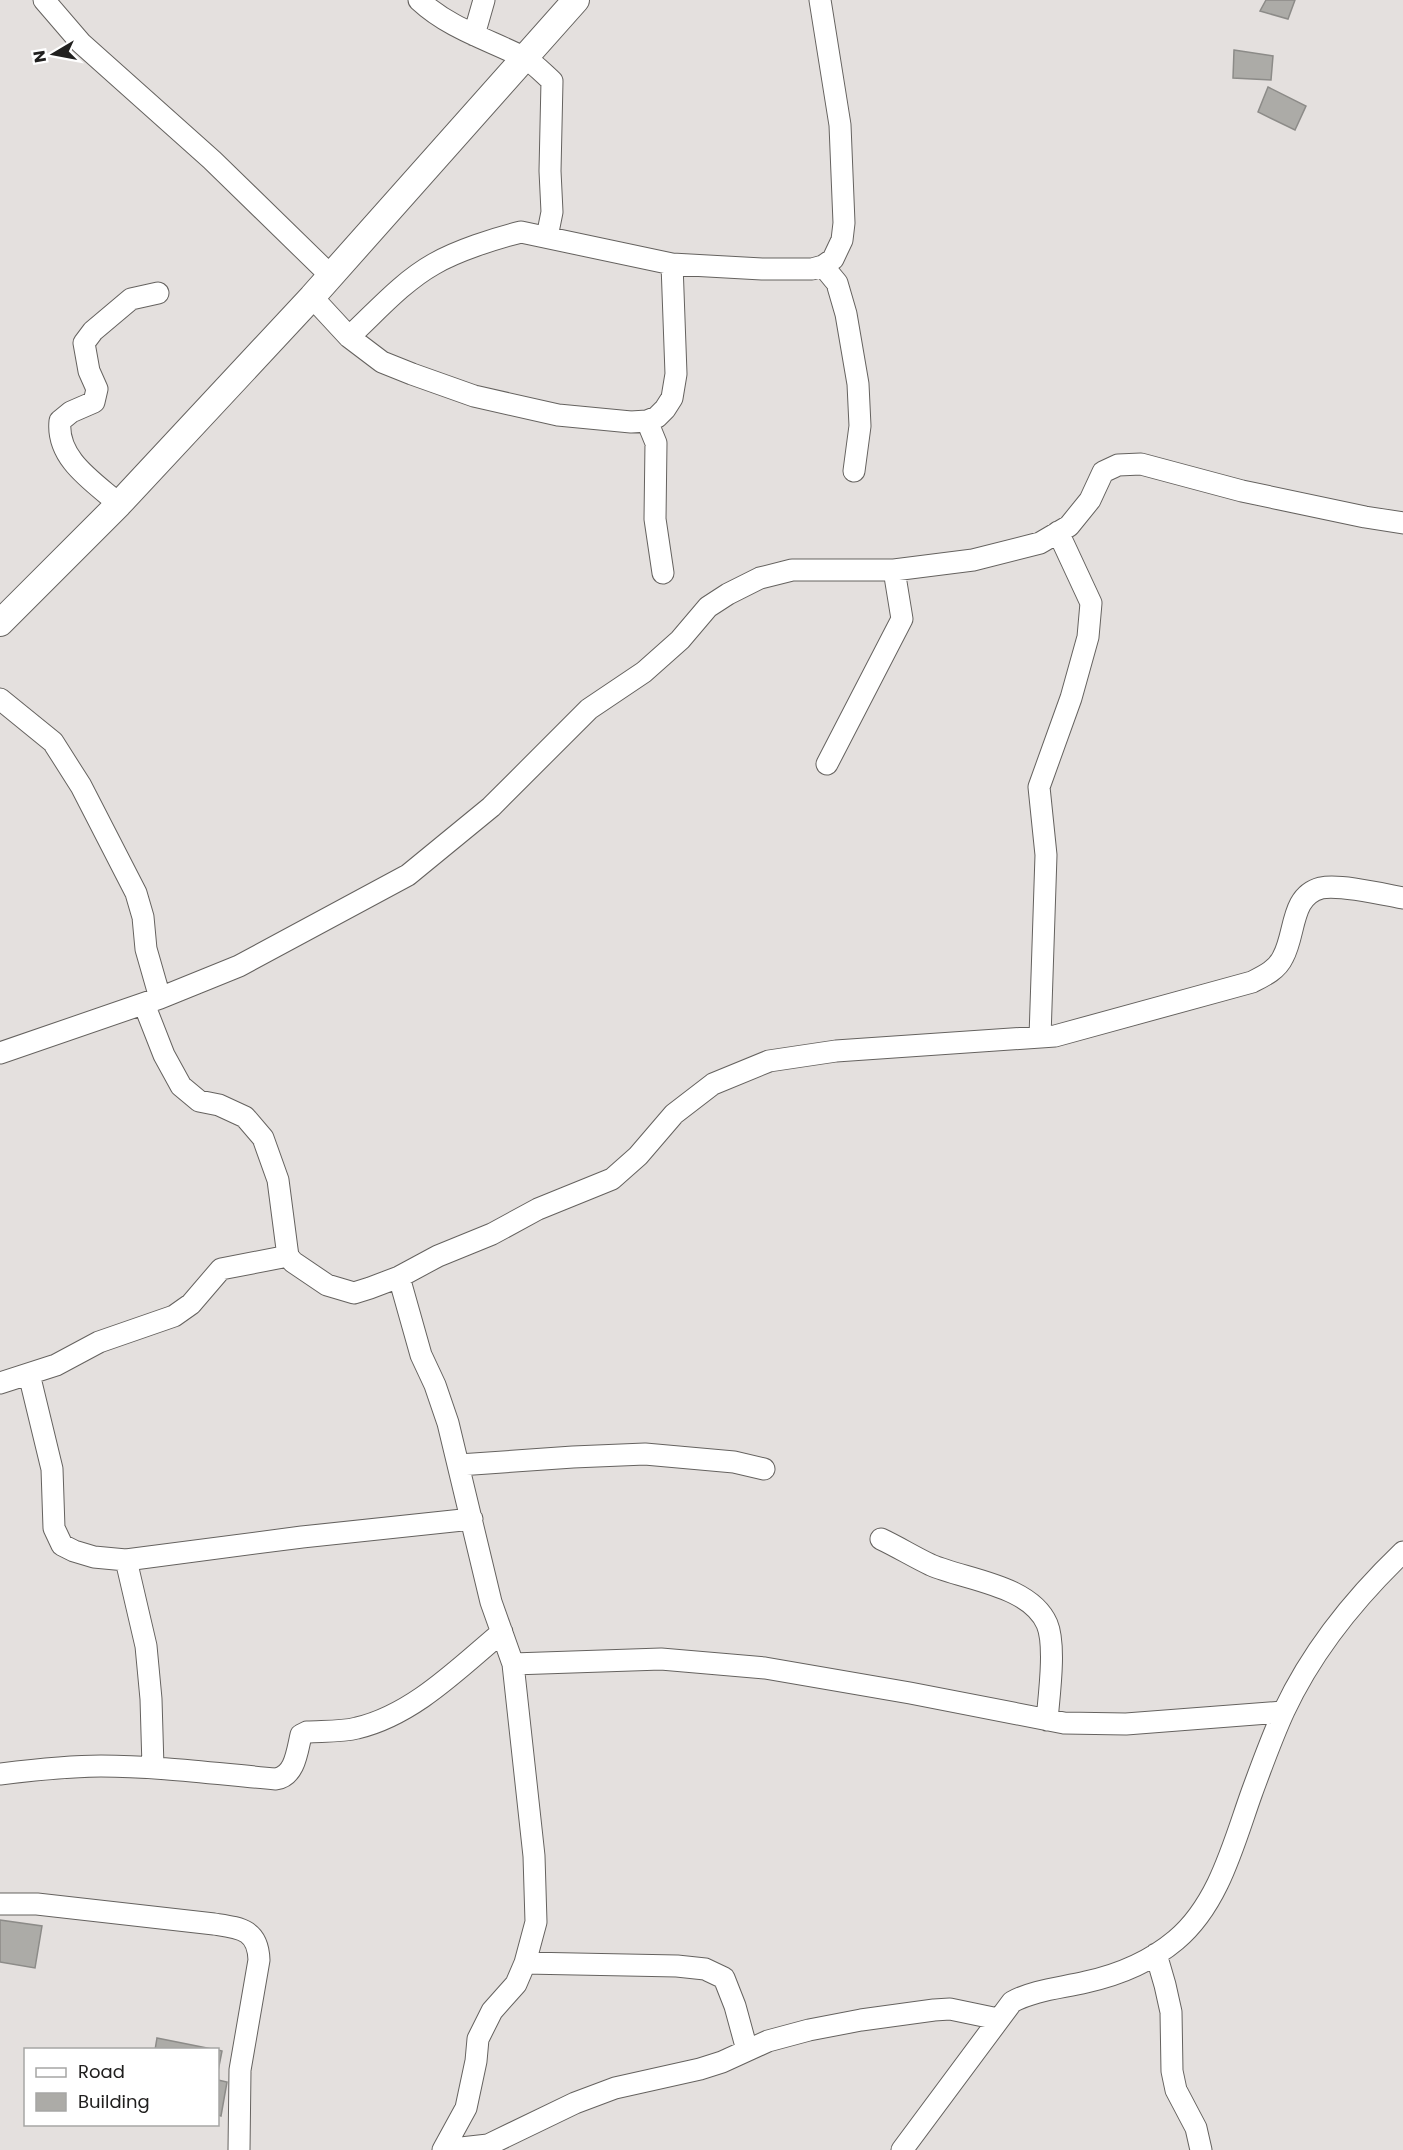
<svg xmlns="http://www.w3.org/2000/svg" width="1403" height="2150" viewBox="0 0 1403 2150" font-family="Poppins,sans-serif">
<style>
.building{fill:#acaba7;stroke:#8c8b88;stroke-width:1.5}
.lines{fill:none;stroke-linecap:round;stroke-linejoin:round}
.minor-casing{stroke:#65625f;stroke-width:23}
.tertiary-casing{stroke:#65625f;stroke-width:28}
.minor{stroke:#fff;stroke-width:21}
.tertiary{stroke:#fff;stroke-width:26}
</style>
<rect width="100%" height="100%" fill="#e4e0de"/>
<path class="building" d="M1266,0H1295L1288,19L1260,11Z
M1234,50L1273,56L1271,80L1233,78Z
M1268,87L1306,106L1295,130L1258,112Z
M0,1920L42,1926L35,1968L0,1962Z
M157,2038L217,2050H155Z
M218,2050L222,2051L218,2071Z
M218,2080L227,2082L221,2116L218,2115Z"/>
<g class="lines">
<g class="minor-casing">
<path id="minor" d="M44,0L81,43L212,160L330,275
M419,0C449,28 487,39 523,57C534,63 543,73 552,81L550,171L552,212L547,237
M474,35L484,0
M823,266L837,283L846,314L858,384L860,426L854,471
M312,297L349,337L382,362L412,374L474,396L558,415L631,422L647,421L657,417L665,409L672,398L676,374L672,264
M349,337C376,312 402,282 434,264C456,251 496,238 521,232L672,264L762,269H812L823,266L833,259L842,240L844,223L840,125L820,0
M647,421L656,443L655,519L663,573
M119,504C94,482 56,459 60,421L71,412L94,402L97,389L89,371L84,343L93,331L131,299L158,293
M0,699L53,742L81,786L136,893L143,917L146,949L160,998
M827,764L902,619L894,570
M144,1004L164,1055L181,1086L199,1101L219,1105L245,1117L263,1138L278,1180L287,1249L288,1256L293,1262L327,1285L354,1293L370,1288L399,1277L438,1256L492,1234L538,1209L612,1179L638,1156L674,1114L713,1084L769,1061L836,1051L1055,1036L1252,982C1264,976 1277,970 1283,957C1296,934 1290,896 1321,888C1340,884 1382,894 1403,898
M1040,1037L1046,855L1039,787L1071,698L1088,637L1091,603L1058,532
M0,1053L160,998L239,966L408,875L491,807L589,709L644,672L680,640L708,607L728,594L760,578L792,570H894L973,560L1040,543L1069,526L1090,500L1103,472L1118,465L1141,464L1242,491L1365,517L1403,523
M399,1277L421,1355L435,1385L448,1423L491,1602L513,1664L534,1856L536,1922L525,1963L516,1984L492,2011L478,2039L476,2061L466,2108L443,2150
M29,1374L52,1469L54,1528L62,1545L74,1551L94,1557L126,1560L302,1537L472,1519
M0,1383L56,1365L99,1342L174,1316L191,1304L221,1269L288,1256
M459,1465L573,1457L645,1454L734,1462L764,1469
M881,1539C898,1547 914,1557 931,1565C966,1580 1030,1585 1047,1624C1056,1645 1049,1696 1047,1720
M126,1560L146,1646L151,1699L153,1767
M513,1664L661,1659L765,1668L910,1693L1064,1723L1126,1724L1283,1712
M0,1774C33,1770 67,1766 101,1766C159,1766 218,1774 276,1779C295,1776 297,1752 301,1735L307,1732C323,1731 342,1732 357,1728C413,1715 459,1668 502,1632
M0,1904H37L214,1924C240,1928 258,1929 259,1960L240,2070L239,2150
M1156,1954L1165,1985L1171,2012L1172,2071L1176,2090L1196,2128L1201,2150
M525,1963L677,1966L705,1969L724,1978L735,2006L747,2050
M443,2150L488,2145L575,2103L615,2088L700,2069L722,2062L768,2041L809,2030L861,2020L934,2010L950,2009L998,2019
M902,2150L1012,2002C1034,1990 1061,1988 1086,1982C1118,1975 1151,1961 1176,1940C1219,1904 1234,1842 1252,1792C1262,1765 1272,1737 1284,1711C1312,1651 1355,1598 1403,1552"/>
</g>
<g class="tertiary-casing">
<path id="tertiary" d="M0,623L119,504L312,297L576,0"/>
</g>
<use href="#minor" class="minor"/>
<use href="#tertiary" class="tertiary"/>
</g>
<rect x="24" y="2048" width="195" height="78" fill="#ffffff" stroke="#a6a6a5" stroke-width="1.5"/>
<rect x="36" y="2068" width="30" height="9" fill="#ffffff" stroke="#a6a6a5" stroke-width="1.5"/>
<text x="78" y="2078" font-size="18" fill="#21201f">Road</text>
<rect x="36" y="2093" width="30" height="18" fill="#acaba7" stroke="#a6a6a5" stroke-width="1.5"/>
<text x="78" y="2108" font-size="18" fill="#21201f">Building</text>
<g transform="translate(54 54) rotate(260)" stroke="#ffffff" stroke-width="4.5" paint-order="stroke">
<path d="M0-4.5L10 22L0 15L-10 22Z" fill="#21201f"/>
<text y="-9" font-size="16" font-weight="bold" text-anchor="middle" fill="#21201f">N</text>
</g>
</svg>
